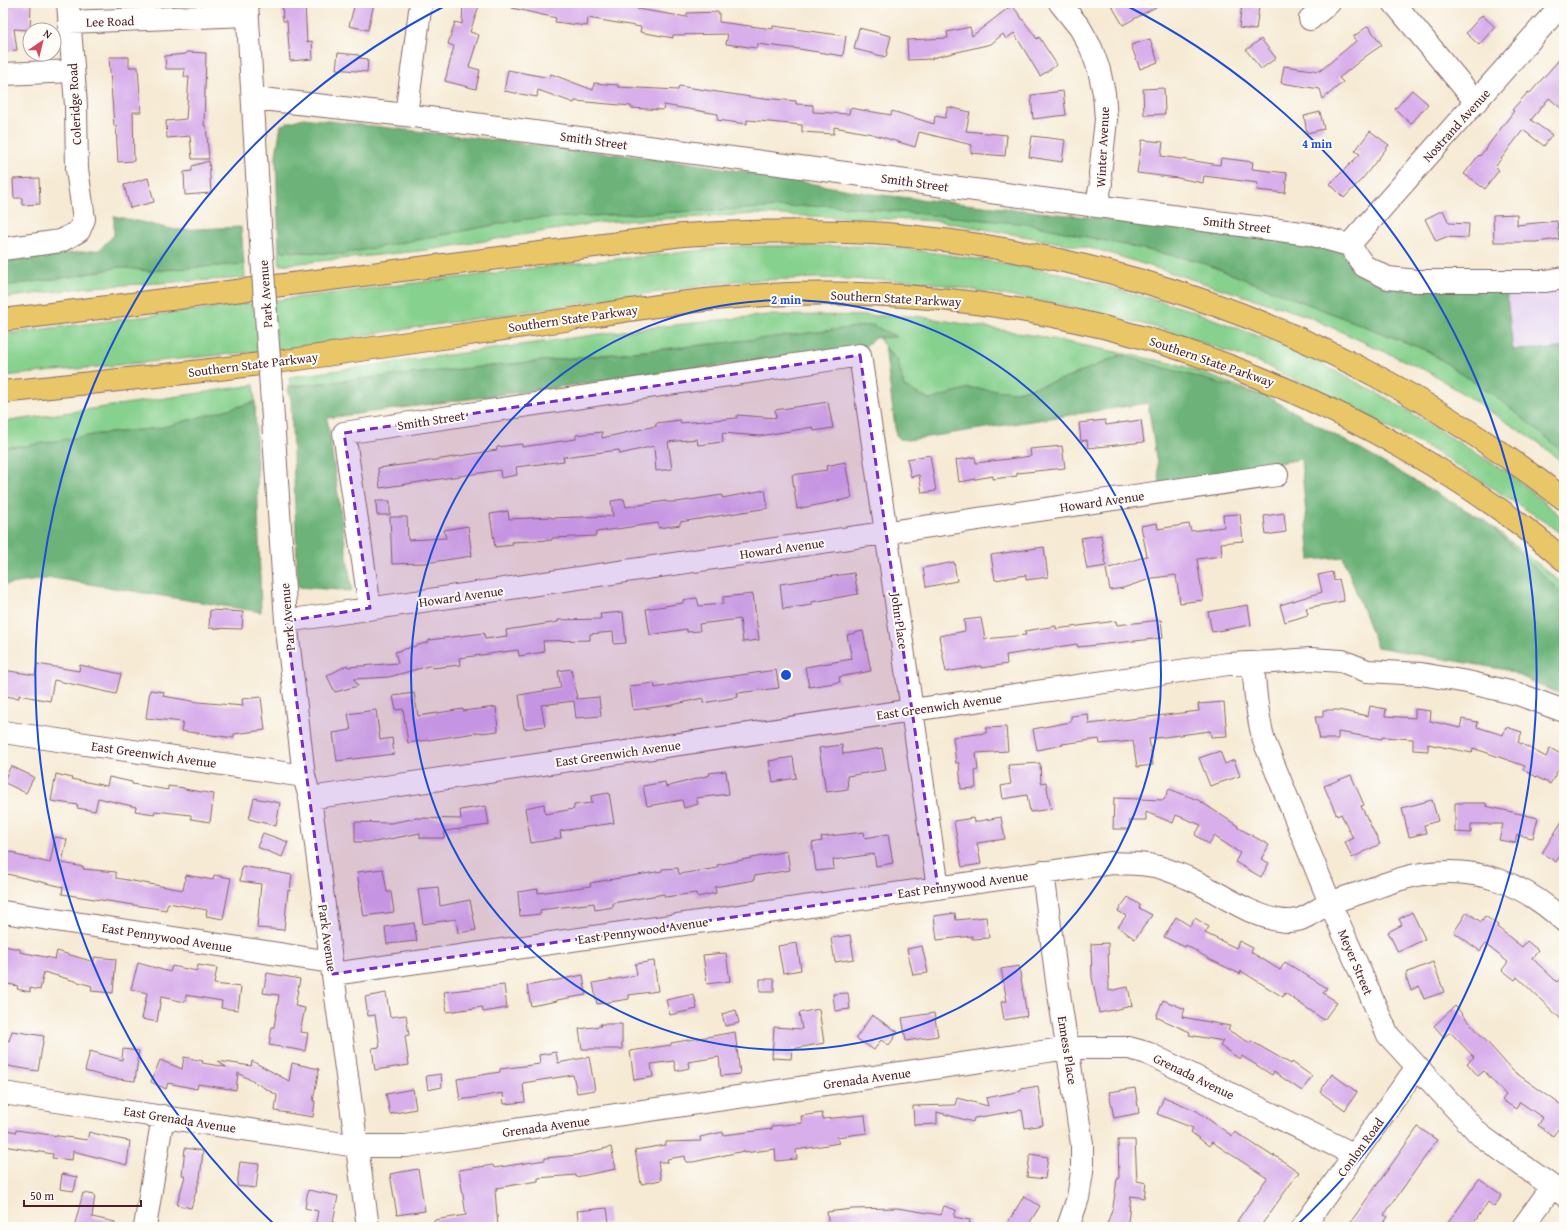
<svg xmlns="http://www.w3.org/2000/svg" width="1567" height="1230" viewBox="0 0 1567 1230" font-family="'Gentium Book Plus',serif">
<style>
.built{fill:#e4d3f2}
.green{fill:#87d18e;stroke:#68785c}
.forest{fill:#6db379;stroke:#5c6952}
.building{fill:#d8aeeb}
.lines{fill:none;stroke-linecap:round;stroke-linejoin:round}
.minor-casing{stroke:#866666;stroke-width:24}
.highway-casing{stroke:#866666;stroke-width:24}
.minor{stroke:#fff;stroke-width:22}
.highway{stroke:#e9c769;stroke-width:22}
.minor-bridge-casing{stroke:#866666;stroke-width:24;stroke-linecap:butt}
.minor-bridge{stroke:#fff;stroke-width:22}
.marked{fill:#7b2cbf;fill-opacity:0.2;stroke:#7b2cbf;stroke-width:3;stroke-dasharray:8 5;stroke-linejoin:round}
.ring{fill:none;stroke:#1d4ed8;stroke-width:2}
.labels{text-anchor:middle;stroke-width:4;stroke-linejoin:round;paint-order:stroke}
.street-label{font-size:13px;fill:#4a1f2b;stroke:#fdfcf7}
.centre{fill:#1d4ed8;stroke:#fdfcf7;stroke-width:2}
.ring-label{font-size:12px;text-anchor:middle;font-weight:bold;fill:#1d4ed8;stroke:#fdfcf7;stroke-width:4;stroke-linejoin:round;paint-order:stroke}
</style>
<rect width="100%" height="100%" fill="#fdfcf7"/>
<filter id="ink" filterUnits="userSpaceOnUse"><feTurbulence type="fractalNoise" baseFrequency=".025" numOctaves="2"/><feDisplacementMap in="SourceGraphic" scale="8" xChannelSelector="R" yChannelSelector="G"/><feConvolveMatrix kernelMatrix="1 2 1 2 8 2 1 2 1" color-interpolation-filters="sRGB"/></filter>
<filter id="wash" filterUnits="userSpaceOnUse"><feTurbulence type="fractalNoise" baseFrequency=".012" numOctaves="4" result="noise"/><feDisplacementMap in="SourceGraphic" scale="16" xChannelSelector="R" yChannelSelector="G"/><feGaussianBlur stdDeviation="0.9" result="paint"/><feColorMatrix in="noise" values="0 0 0 0 0 0 0 0 0 0 0 0 0 0 0 0 0 1.4 0 .05"/><feComposite in="paint" operator="in"/></filter>
<g filter="url(#wash)">
<rect width="100%" height="100%" fill="#f6ead4"/>
<path class="built" d="M1564,278V348L1513,350L1505,281Z"/>
<path class="green" d="M828,205L1028,224L1198,261L1428,351L1503,402L1564,452V464L1539,443L1431,373L1305,315L1099,250L940,221L754,214L602,222L428,250L280,265L279,251L343,254L525,219Z
M740,246H887L996,262L1064,274L1190,310L1299,352L1390,400L1510,474L1564,519V536L1549,524L1429,448L1259,362L1159,328L1063,305L920,281L816,278L735,281L378,333L294,348L3,376V334L552,266Z
M244,264L245,278L89,287L3,298V286L77,276L119,267L149,271Z
M768,315L916,316L1037,336L1180,365L1270,398L1120,355L1067,378L1017,392L969,388L930,400L904,387L898,361L885,347L879,338L895,336L872,325L772,338L290,386L289,377L637,329Z
M254,385L255,402L160,428L99,434L25,446L3,447V422Z
M1485,521L1564,585V595Z"/>
<path class="forest" d="M303,118L693,163L872,194L1349,245L1364,266L1505,281L1513,350L1564,348V452L1503,402L1428,351L1198,261L1028,224L828,205L525,219L343,254L279,251L276,155L281,125Z
M114,216L176,230L241,227L244,264L149,271L119,267L77,276L3,286V261L99,250L114,235Z
M872,325L896,337L875,338L865,346L327,418L352,591L298,587L291,399L287,387C482,365 678,351 872,325Z
M885,347L898,361L904,387L930,400L969,388L1017,392L1067,378L1120,355L1270,398L1485,521L1564,595V696L1507,670L1377,647L1343,557L1310,560L1301,459L1160,484L1148,403L908,440L900,439L896,435Z
M255,402L261,612L52,578L3,585V447L25,446L99,434L160,428Z"/>
<g id="blocks">
<path class="building" d="M282,3H305L307,42L312,41L313,59L290,61L287,21H283Z
M355,3H374L368,30L349,26Z
M463,3H480L470,32L479,35L469,67L480,70L476,89L445,81L454,46L448,44L455,22L462,24Z
M513,3H575L603,6L604,3H614L637,7V9L687,17V13L719,12V22L773,29V26L846,36L843,56L799,49L757,44V48L726,44L728,34L673,35V38L640,32L641,27L588,18L587,26L555,22L556,18L512,8Z
M1110,3H1163L1123,25Z
M3,4L31,5L30,30L14,29L17,50L5,51L3,38Z
M1242,4L1259,7L1256,30L1239,28Z
M1012,5L1037,39L1039,37L1057,65L1040,76L1014,33L1006,39L1003,34L991,44L932,58V59L908,60L907,40L948,38L947,32L970,27L972,36Z
M1482,15L1495,27L1479,45L1466,33Z
M1368,26L1382,45L1366,56L1339,78L1343,82L1323,99L1320,89L1281,83L1284,66L1320,71L1356,41L1353,37Z
M859,28L891,36L886,57L854,49Z
M1150,39L1158,62L1140,69L1131,45Z
M1261,39L1276,58L1261,69L1246,50Z
M186,52L206,53L204,126H206L209,159H192L190,136L167,138L166,121L186,119L189,77H184L185,69H166L165,56L186,54Z
M338,53L359,55V58L368,59L367,72L336,69Z
M1564,54V111L1549,98L1531,120L1552,135L1544,146L1523,130L1495,167L1499,170L1485,189L1464,174L1479,155L1480,156L1514,111L1512,110L1528,92L1530,93Z
M109,57H129V67H138L141,112H133L134,161L118,162L116,126H114Z
M508,70L550,78L551,74L593,90L594,83L618,85V87L678,90L679,86L763,99V98L796,101V104L813,105V112L849,114L850,108L891,115L892,111L934,124L935,116L945,118L948,107L970,112L966,131L1007,135L1005,156L971,153L972,145L919,132L915,147L872,134L834,127V134L802,132V125L747,120V124L717,120L718,114L664,105L663,110L631,108V106L575,101L574,103L538,90L537,97L504,91Z
M1164,88L1165,114L1144,115L1143,89Z
M1412,90L1428,104L1411,124L1395,109Z
M1063,91L1066,115L1033,119L1031,95Z
M1320,112L1324,129L1307,133L1304,116Z
M1370,131L1389,145L1363,178L1344,198L1330,184L1360,154L1355,151Z
M1032,136L1065,140L1062,162L1029,157Z
M1142,140L1163,142L1161,156L1220,165L1221,158L1253,162L1252,169L1287,173L1285,193L1257,190L1258,183L1204,176L1203,183L1178,178L1137,173Z
M209,161L211,193L185,195L184,172L192,171V166Z
M39,178L40,204L22,205V198H14L13,179Z
M148,178L154,202L130,208L124,185Z
M1443,210L1449,223L1469,224L1468,238L1446,237L1436,241L1425,219Z
M1517,214V225L1557,221L1559,239L1536,242H1494L1493,215Z
M828,402L833,428L814,431L813,427L760,436L722,433L723,442L698,445L697,439L668,442L672,469L656,471L654,446L620,454L619,450L563,457L564,461L516,467L517,475L501,478L500,470L380,488L378,468L417,463L497,450V447L522,444V447L576,439V435L602,432V438L656,426V423L680,420L681,423L737,418V415L776,418L775,410Z
M1105,420L1106,425L1141,420L1144,442L1088,448L1087,440L1081,441L1079,423Z
M1062,446L1065,468L1017,473V476L993,479V476L959,482L956,460L975,457L976,463L1031,456L1030,449Z
M930,455L936,491L922,493L919,475L911,477L907,459Z
M845,462L852,498L797,509L792,475L827,470L826,466Z
M765,490L768,508L680,522V525L659,528L658,523L596,532V536L552,538V540L512,542L513,545L495,547L490,514L508,511L509,519L551,517V518L613,516L611,501L624,499L626,507L666,501V502H677L722,495V498Z
M376,501H390V515H377Z
M1284,513L1286,532L1266,535L1264,516Z
M1240,514L1243,541L1221,543L1222,556L1197,559L1203,600L1180,603L1176,575L1153,578L1123,588L1110,590L1106,569L1147,556L1141,526L1157,523L1158,529L1189,524L1191,531L1224,527L1223,515Z
M390,517H407L408,540L446,538L444,530L468,526L472,556L425,563L392,564Z
M1101,535L1106,566L1087,569L1081,538Z
M1044,547L1048,577L1026,580V575L995,580L991,555Z
M954,562L957,581L926,587L923,568Z
M1332,572L1334,581L1339,579L1344,601L1306,608L1308,615L1285,622L1280,605L1322,592L1318,575Z
M854,573L858,594L812,602V605L783,609L780,584Z
M753,594L759,640L743,642L740,619L699,624L700,631L687,632V629L650,635L646,609L683,603V600L697,598L699,606L723,604V597Z
M1248,605L1251,625L1212,632L1208,612Z
M210,610L243,612L242,629L209,628Z
M623,612L626,643L614,644L613,632L590,634V640L543,641L544,652L519,656L518,650L459,658L460,665L432,668V665L389,677L354,679L358,686L335,692L327,676L347,665L348,667L398,663L395,652L429,642V640L484,633L485,639L507,636L506,630L558,622V620L601,619L600,614Z
M981,618L985,639L1026,635L1025,631L1056,626V629L1116,621L1117,625L1161,620L1163,638L1078,647L1077,644L1006,655L1007,664L981,668V666L946,672L939,636L965,631L964,620Z
M863,631L871,671L839,677L840,682L809,687L805,667L852,659L847,635Z
M37,664L79,671L80,665L121,674L116,694L54,680L50,701L19,695V698L3,696V670L35,675Z
M571,669L577,699L599,697L601,716L576,718L574,701L541,705L545,726L524,729L519,695L561,688L558,671Z
M776,670L779,688L737,693L738,697L703,703V698L672,705L633,710L630,686L654,683L655,688L691,681V682Z
M150,690L164,692L163,696L198,702L243,706L242,699L261,697L265,730L234,734V738L181,731L183,722L146,718Z
M414,693L418,716L463,709V711L496,707L498,731L482,733V732L408,743L403,709L396,710L393,696Z
M1224,702L1227,736L1211,737L1210,731L1149,739L1153,765L1137,767L1133,741L1100,744L1099,739L1062,744L1063,745L1037,750L1033,729L1071,722V716L1088,714L1089,724L1199,711L1198,704Z
M1370,706L1386,709L1385,716L1415,718V709L1431,711L1430,721L1460,728L1462,719L1478,722L1477,727L1503,735L1506,727L1522,732L1518,742L1546,757L1550,748L1564,756V759L1550,784L1523,770L1525,766L1473,748L1472,753L1428,744V751L1413,750V739L1382,737V739L1338,732V739H1320L1315,717H1323V710H1338L1368,716Z
M376,710L380,740L392,738L394,754L337,761L333,733L351,730L348,714Z
M1006,727L1008,751L976,753L978,770L975,771L976,788L961,789L959,763H956L953,737L986,733V728Z
M842,745L843,754L882,748L886,770L847,776L848,789L826,792L819,748Z
M1220,751L1225,764L1234,760L1240,776L1210,786L1199,758Z
M793,757L796,778L773,782L769,761Z
M1040,763L1041,783L1046,782L1051,809L1030,812L1027,795L1003,799L1001,786L1011,784L1008,765Z
M11,766L34,777L26,793L3,782Z
M726,771L729,794L696,798L698,804L684,808L682,800L647,806L643,786L665,782L666,787L710,775L709,773Z
M56,774L72,778L71,779L107,786L109,777L132,782V784L168,790V786L184,788V789L214,794L210,822L191,819V815L155,811L154,814L135,811L136,807L98,798L95,811L77,808L78,805L51,801Z
M1351,775L1364,805L1361,806L1380,844L1352,858L1345,842L1353,838L1341,814L1337,816L1324,786Z
M1169,789L1198,800L1238,826L1237,827L1269,845L1261,859L1269,863L1261,877L1235,862L1240,853L1214,836L1209,844L1195,835L1201,825L1176,815L1173,823L1146,812V820H1130L1129,829H1113L1114,798L1164,800Z
M609,793L614,823L560,831L561,838L531,843L525,808L544,804L545,814L574,809V805L592,803L591,796Z
M254,798L280,803L276,826L249,819Z
M1432,800L1438,821L1424,825L1426,833L1409,837L1402,808Z
M1455,803H1486V806L1538,818L1533,838L1517,835L1515,843L1499,840L1503,824H1471V833L1455,832Z
M486,806L489,825L445,831L444,838H420V833L375,842H355V822L391,823L417,818L461,819L460,810Z
M1001,817L1005,839L977,843L981,864L962,867L954,821L973,818L974,822Z
M1564,818V850L1556,862L1542,853Z
M864,832L865,838L888,834L893,863L876,866L874,854L833,860L834,869L816,871L812,843L822,841L821,837Z
M263,833L288,842L282,857L257,847Z
M55,837L67,839L62,863L84,867L83,869L116,872V878L183,890L186,875L213,880L214,875L231,878L223,919L206,916L207,910L168,903L166,910L62,894L63,887L3,873V851L16,853V855L50,863Z
M787,851L790,870L754,876V880L715,887L716,893L697,897L696,893L665,897L664,894L613,903V907L595,910L594,903L540,910L541,914L520,916L518,892L538,889V893L591,886L590,883L662,871V869L678,868L679,874L718,868L717,865Z
M242,866L292,875L290,891L288,890L284,930L257,928L261,884L240,881Z
M383,869L387,892H391L394,912L364,916L357,872Z
M438,887L440,906L470,900L476,930L458,933L456,919L423,924L418,889Z
M1128,897L1140,905L1139,908L1152,915L1135,939L1118,927L1126,916L1118,911Z
M1412,912L1425,939L1398,952L1388,932L1402,925L1399,919Z
M1467,912L1481,922L1485,916L1498,925L1497,927L1522,947L1527,941L1538,950L1532,958L1557,982L1564,975V1022L1517,977L1515,980L1502,970L1508,962L1485,944L1480,951L1454,932Z
M955,913L956,920L986,917L989,938L972,939V936L937,940L934,916Z
M1176,917L1190,926L1195,918L1209,927L1205,933L1236,948L1239,941L1253,948L1251,952L1280,970L1285,962L1327,988L1323,993L1337,1002L1324,1020L1285,993L1283,997L1241,971L1240,974L1211,960L1186,945L1185,947L1164,937Z
M414,923L417,941L387,944L385,927Z
M850,935L854,959L835,962L831,938Z
M797,943L801,970L783,973L778,946Z
M1108,943L1109,991L1128,987L1132,1006L1099,1013L1092,977L1091,944Z
M3,946L20,949V952L55,959L57,951L94,962V957L116,959L113,993L91,991L92,986L44,972L40,990L30,988V992L17,989L18,986L3,983Z
M922,946L928,973L913,975L907,949Z
M726,953L730,981L707,984L703,955Z
M654,961L658,991L629,995V999L597,1004L593,983L637,975L635,964Z
M1433,962L1444,992L1424,999L1419,986L1411,990L1406,978V973Z
M138,963L170,972L172,966L197,971L198,965L217,968L214,984L241,987L238,1010L221,1008L222,1001L186,995L185,1002L161,997L157,1022L142,1019L147,993L131,989Z
M1019,966L1027,1016L1004,1020L1001,1002L1007,1001L1001,969Z
M267,973L300,979L295,1006L305,1008L300,1032L308,1033L305,1051L269,1045L272,1027H274L279,995L263,993Z
M583,975L586,995L557,1000V1001L531,1006L527,986Z
M760,979H774V992H760Z
M504,985L507,1008L483,1012L482,1007L447,1012L444,992Z
M386,993L390,1017L406,1015L409,1035L405,1036L409,1065L375,1070L372,1048L380,1047L375,1015L368,1016L365,997Z
M848,993L850,1009L835,1011L833,994Z
M694,994L697,1009L670,1015L666,1000Z
M1163,1000L1185,1009L1182,1017L1230,1026L1228,1030L1250,1043L1251,1041L1291,1064L1292,1062L1312,1076L1302,1091L1274,1072L1272,1075L1242,1056L1240,1059L1220,1046L1223,1041L1189,1035L1190,1032L1156,1017Z
M1455,1006L1513,1071L1564,1107V1134L1558,1129L1553,1136L1538,1125L1543,1118L1520,1102L1516,1109L1502,1100L1506,1095L1484,1071L1478,1076L1467,1063L1474,1057L1450,1032L1444,1037L1434,1026Z
M819,1009L824,1043L792,1049L791,1059L772,1058L774,1027L802,1029L799,1013Z
M736,1010L739,1023L725,1026L722,1014Z
M934,1013L938,1036L906,1041L902,1018Z
M872,1015L898,1032L889,1045L881,1040L874,1050L856,1038Z
M600,1024H622V1049H582L579,1029L601,1026Z
M12,1031L44,1036L38,1071L13,1067L3,1064V1039L9,1041Z
M735,1032L740,1074L721,1076L719,1057L688,1062L689,1068L676,1071L674,1061L651,1064L653,1077L634,1080L630,1051L671,1045V1043Z
M123,1049L139,1051L135,1081L110,1078L85,1071L90,1051L122,1060Z
M556,1052L558,1063L589,1057L595,1090L577,1093L573,1075L523,1083L525,1102L504,1104L503,1093L460,1100L457,1079L500,1072V1069L540,1064L539,1055Z
M184,1057L203,1061L202,1063L226,1067L218,1061L251,1066L252,1061L289,1081L292,1063L319,1069L313,1101H315L313,1117L275,1111L277,1095L238,1073L236,1090L198,1084L197,1089L168,1083L166,1089L151,1082L160,1060L182,1069Z
M441,1074L442,1087L428,1090L426,1076Z
M1332,1074L1357,1092L1345,1110L1320,1092Z
M1038,1086L1043,1125L1025,1128L1022,1110L974,1118L973,1122L937,1112V1124L914,1125L913,1106L955,1105L957,1098L988,1106L986,1098L1021,1091V1089Z
M1135,1088L1139,1113L1114,1118L1109,1092Z
M413,1089L416,1109L390,1114L386,1094Z
M1164,1097L1197,1111L1232,1136L1235,1132L1274,1157V1155L1299,1172L1260,1227H1246L1237,1221L1267,1178L1212,1142L1209,1146L1191,1132L1193,1128L1157,1114Z
M822,1113L823,1119L865,1115L867,1133L837,1137L839,1143L796,1150L797,1159L776,1161L775,1149L744,1153V1151L693,1162H686L685,1156L667,1159L668,1162H658L661,1180L641,1184L635,1150L666,1145V1142L701,1141L700,1137L723,1132V1135L772,1129V1126L802,1123L801,1116Z
M1418,1127L1437,1140L1384,1215L1388,1217L1381,1227H1347Z
M3,1129L16,1132V1130L87,1140L89,1132L113,1138L130,1141L127,1165L73,1151L72,1160L52,1158L53,1154L3,1146Z
M1118,1140H1135L1137,1181L1146,1183L1144,1198L1131,1196L1128,1221L1126,1227H1106L1113,1207L1117,1179H1119Z
M611,1147L616,1169L576,1177V1175L538,1178V1181L496,1188L497,1190H495L498,1227H435L434,1220L466,1215L459,1170L493,1165L494,1168L545,1160V1158L577,1155Z
M185,1148L203,1151L200,1178L191,1208L177,1205L185,1176L182,1175Z
M1030,1154L1048,1157L1045,1179L1027,1177Z
M240,1162L259,1164L256,1188L237,1186Z
M418,1169L425,1211L397,1215L390,1174Z
M62,1174L77,1177L74,1191L60,1189Z
M1479,1179L1502,1195L1494,1207L1488,1202L1471,1227H1445Z
M308,1190L338,1196L332,1227H315L318,1211L305,1208Z
M83,1193L95,1195L92,1217L115,1222V1227H74Z
M1024,1196L1040,1206L1027,1227H1005Z
M944,1206L956,1210L954,1217L970,1220L969,1227H902L893,1226L829,1227L827,1212L852,1209L897,1208L941,1215Z
M607,1208L609,1223L579,1226L577,1211Z"/>
</g>
</g>
<g filter="url(#ink)">
<use href="#blocks" fill-opacity="0" stroke="#866666" stroke-width="1"/>
<g class="lines">
<g class="minor-casing">
<path id="minor" d="M247,3L261,242
M1060,3L1080,28L1091,48L1099,70L1104,93L1106,120L1100,174L1101,184L1096,206
M1394,3L1476,102
M1310,19L1329,3
M69,22L248,15
M3,74L73,71
M253,98L406,115L1309,234L1349,245L1364,266L1388,278L1417,281H1546L1564,278
M406,115L421,3
M1349,245L1563,3
M3,249L61,241L79,231L84,219L77,169L76,105L68,3
M272,403L286,621L304,776L310,798L332,968L368,1227
M370,608L344,433L860,355L938,888
M286,621L1277,475
M1253,663C1255,690 1257,715 1264,741L1330,903L1388,1035L1480,1135L1564,1195
M3,732L304,776
M310,798L1228,664L1273,662L1310,659L1342,661L1367,671L1421,674L1467,682L1518,694L1564,711
M1043,872L1057,981L1082,1144V1172L1078,1198L1068,1227
M3,912L331,962
M333,974L1112,863C1126,864 1140,863 1154,866C1165,868 1178,874 1188,878C1218,891 1246,914 1278,920C1304,925 1311,911 1331,903C1344,897 1358,894 1371,889C1388,883 1406,876 1423,874C1479,866 1523,883 1564,921
M3,1093L357,1146H406L1029,1054L1067,1048H1129L1147,1053L1355,1155
M145,1227L163,1116
M1303,1227L1417,1067
M1523,1227L1552,1187"/>
</g>
<g class="highway-casing">
<path id="highway" d="M3,320L683,235C751,231 818,229 886,234C1057,248 1227,296 1378,377C1444,412 1505,454 1564,499
M3,392C106,381 210,372 312,357C399,345 485,331 572,319C636,309 701,298 767,295C995,284 1213,337 1410,452C1464,483 1517,519 1564,560"/>
</g>
<use href="#minor" class="minor"/>
<use href="#highway" class="highway"/>
<g class="minor-bridge-casing">
<path id="minor-bridge" d="M261,242L272,403"/>
</g>
<use href="#minor-bridge" class="minor-bridge"/>
</g>
</g>
<path class="marked" d="M860,355L938,888L333,974L286,621L370,608L344,433Z"/>
<g class="ring">
<circle cx="786" cy="675" r="375"/>
<path d="M274 1224A751 751 0 0 1 445 6M1127 6A751 751 0 0 1 1298 1224"/>
</g>
<g class="labels">
<g class="street-label">
<text transform="translate(110 21) rotate(-2)" y="5">Lee Road</text>
<text transform="translate(74 104) rotate(-93)" y="5">Coleridge Road</text>
<text transform="translate(1456 125) rotate(-48)" y="5">Nostrand Avenue</text>
<text transform="translate(594 140) rotate(8)" y="5">Smith Street</text>
<text transform="translate(1102 147) rotate(-87)" y="5">Winter Avenue</text>
<text transform="translate(915 182) rotate(8)" y="5">Smith Street</text>
<text transform="translate(1237 224) rotate(7)" y="5">Smith Street</text>
<text transform="translate(265 294) rotate(-94)" y="5">Park Avenue</text>
<text transform="translate(896 298) rotate(3)" y="5">Southern State Parkway</text>
<text transform="translate(573 318) rotate(-8)" y="5">Southern State Parkway</text>
<text transform="translate(1212 361) rotate(19)" y="5">Southern State Parkway</text>
<text transform="translate(253 364) rotate(-7)" y="5">Southern State Parkway</text>
<text transform="translate(431 420) rotate(-9)" y="5">Smith Street</text>
<text transform="translate(1102 501) rotate(-8)" y="5">Howard Avenue</text>
<text transform="translate(782 548) rotate(-8)" y="5">Howard Avenue</text>
<text transform="translate(461 596) rotate(-8)" y="5">Howard Avenue</text>
<text transform="translate(287 617) rotate(-95)" y="5">Park Avenue</text>
<text transform="translate(900 621) rotate(82)" y="5">John Place</text>
<text transform="translate(939 706) rotate(-8)" y="5">East Greenwich Avenue</text>
<text transform="translate(618 753) rotate(-8)" y="5">East Greenwich Avenue</text>
<text transform="translate(154 754) rotate(8)" y="5">East Greenwich Avenue</text>
<text transform="translate(963 884) rotate(-8)" y="5">East Pennywood Avenue</text>
<text transform="translate(643 930) rotate(-8)" y="5">East Pennywood Avenue</text>
<text transform="translate(167 937) rotate(9)" y="5">East Pennywood Avenue</text>
<text transform="translate(328 938) rotate(82)" y="5">Park Avenue</text>
<text transform="translate(1356 962) rotate(67)" y="5">Meyer Street</text>
<text transform="translate(1068 1050) rotate(81)" y="5">Enness Place</text>
<text transform="translate(1194 1076) rotate(26)" y="5">Grenada Avenue</text>
<text transform="translate(867 1078) rotate(-8)" y="5">Grenada Avenue</text>
<text transform="translate(180 1119) rotate(9)" y="5">East Grenada Avenue</text>
<text transform="translate(546 1126) rotate(-8)" y="5">Grenada Avenue</text>
<text transform="translate(1360 1147) rotate(-54)" y="5">Conlon Road</text>
</g>
</g>
<circle cx="786" cy="675" r="6" class="centre"/>
<g class="ring-label">
<text x="1317" y="148">4 min</text>
<text x="786" y="304">2 min</text>
</g>
<rect width="1567" height="1230" fill="none" stroke="#fdfcf7" stroke-width="16"/>
<g transform="translate(42 42) rotate(35)"><circle r="19" fill="#fdfcf7" stroke="#b5a4a5"/>
<path d="M0-3L7 15L0 10L-7 15Z" fill="#d1495b"/>
<text y="-6" font-size="11" font-weight="bold" text-anchor="middle" fill="#4a1f2b">N</text>
</g>
<path d="M24 1200v6h117v-6" fill="none" stroke="#4a1f2b" stroke-width="2"/>
<text x="30" y="1200" font-size="12" fill="#4a1f2b" stroke="#fdfcf7" stroke-width="3" paint-order="stroke">50 m</text>
</svg>
